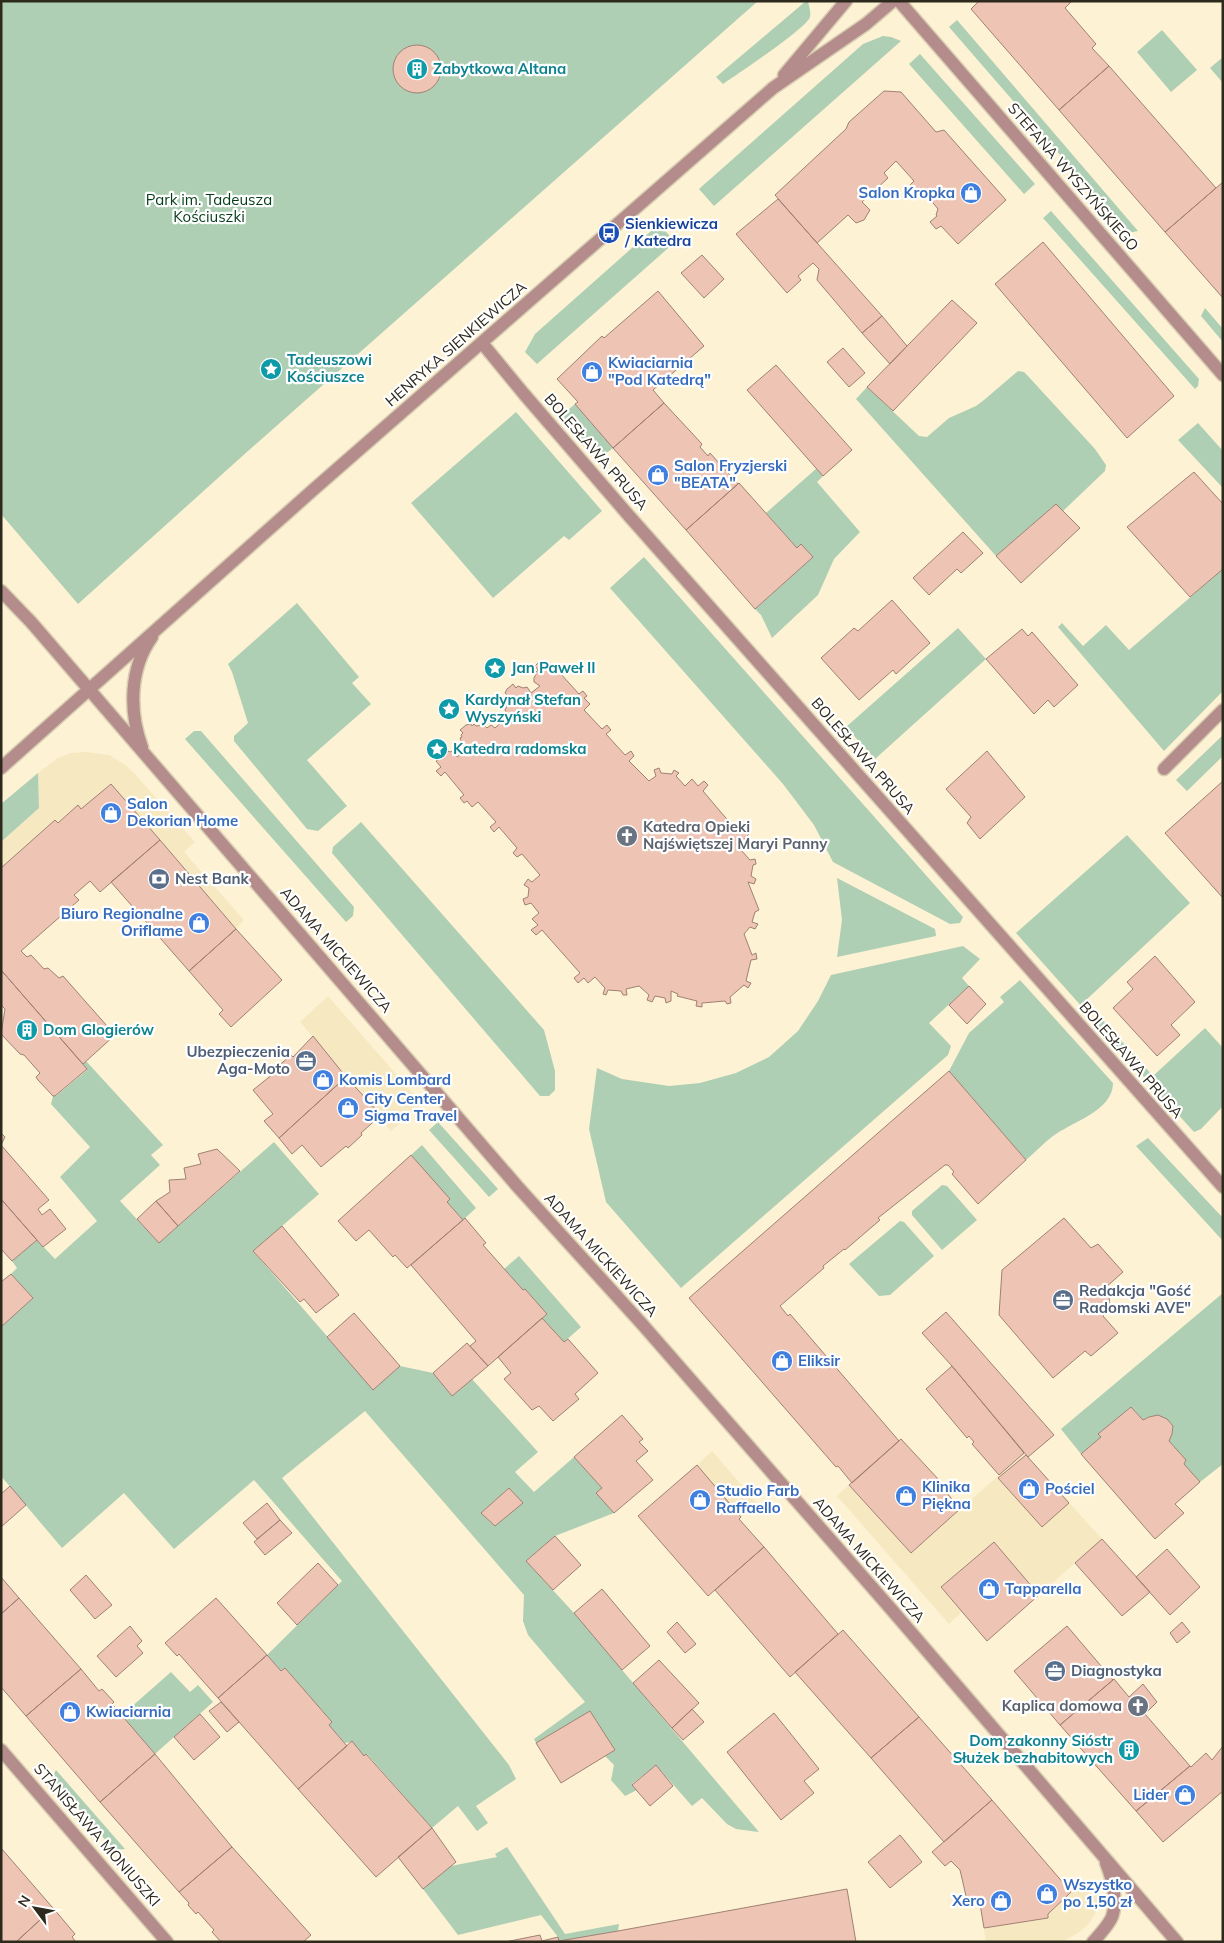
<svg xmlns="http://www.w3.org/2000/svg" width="1224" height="1943" viewBox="0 0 1224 1943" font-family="Mulish,sans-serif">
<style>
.built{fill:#f6e8c1}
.green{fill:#aecfb4;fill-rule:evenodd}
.building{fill:#eec4b4;stroke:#9f8174}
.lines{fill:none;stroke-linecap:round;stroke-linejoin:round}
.minor-casing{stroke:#d8ceb2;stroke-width:15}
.minor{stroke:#b58c8c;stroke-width:12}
.labels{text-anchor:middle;stroke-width:4.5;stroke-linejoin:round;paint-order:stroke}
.culture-label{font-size:15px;font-weight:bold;fill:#0d838f;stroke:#fff;text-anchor:start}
.street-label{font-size:15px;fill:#2d291d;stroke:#fff}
.shop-label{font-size:15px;font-weight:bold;fill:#366cbe;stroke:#fff;text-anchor:start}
.park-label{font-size:15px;fill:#033c19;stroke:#fff}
.transit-label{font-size:15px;font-weight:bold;fill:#164399;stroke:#fff;text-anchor:start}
.worship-label{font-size:15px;font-weight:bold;fill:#5b616d;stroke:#fff;text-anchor:start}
.service-label{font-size:15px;font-weight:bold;fill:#4e5e75;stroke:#fff;text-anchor:start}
</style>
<rect width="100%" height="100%" fill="#fdf2d3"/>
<path class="built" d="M86,752L109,755L124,764L134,773L195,842L184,852L244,920L236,929L111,784L81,809L78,805L58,823L55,821L1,868V842L39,808L38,773L58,758L71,753Z
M328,996L422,1104L391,1131L379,1117L381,1115L329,1058L330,1057L300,1022Z
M712,1451L757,1503L741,1517L697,1465Z
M1024,1453L1102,1539L1039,1595L993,1542L941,1587L962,1612L949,1624L837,1496L849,1485L911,1553Z
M1097,1888L1100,1899L1095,1914L1088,1925L1078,1933L1065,1940L1059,1942H986L984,1928L1048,1918V1914L1071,1892Z"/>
<path class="green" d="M1,1H758L248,451L78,604L1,514Z
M806,1H808C809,6 811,12 810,17C806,29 737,74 723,84L716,77Z
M957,20L1138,231L1128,233L949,27Z
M1162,30L1197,70L1171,92L1137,52Z
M883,36L891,37L901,41L714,206L699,189L863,44Z
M920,54L1035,184L1024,194L909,64Z
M1223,57V83L1210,68Z
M1051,211L1199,379L1198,386L1195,389L1043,218Z
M659,224L675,242L537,364L525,352L535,334Z
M1205,308L1223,329V342L1201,316Z
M1018,371L1024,372L1027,375L1095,449L1106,465L1105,471L1063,511L1056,504L996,556L856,399L867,387L919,436L927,437L949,418L976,406L984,400Z
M575,404L613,448L599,459L562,415Z
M516,412L602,511L569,540L564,536L493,598L411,503Z
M1198,423L1223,451V488L1178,440Z
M817,468L823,476L817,482L860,532L834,559L818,595L772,638L761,615L755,609L813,557L801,544L797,548L766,513Z
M644,557L963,917L960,923L950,924L833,862L814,825L783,784L610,588Z
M1223,569V691L1164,751L1058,627L1062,623L1083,646L1106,625L1129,650Z
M297,603L359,677L352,683L371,704L307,760L347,806L318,831L307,829L234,741V736L248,723L232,672L228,664Z
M958,628L986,659L875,759L846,727Z
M194,731H201L354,907L353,916L346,922L185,739Z
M1223,735V756L1187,791L1176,780Z
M38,773L39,808L1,842V804Z
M361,822L544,1030L555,1071V1090L549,1096H540L332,853L333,847Z
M1127,835L1190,903L1085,1001L1087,1004L1083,1008L1016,933Z
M837,878L935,929L936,936L837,957L842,920Z
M963,946L980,959L962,978L969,986L929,1023L951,1046L948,1055L681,1288L606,1202L589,1129L597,1068L622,1079L669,1086L700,1083L736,1073L769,1057L798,1031L818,1001L831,975Z
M1020,980L1113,1083C1113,1110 1075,1121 1056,1134C1045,1141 1036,1152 1026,1160L949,1071L969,1033L1004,1002L1000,997Z
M1099,1016L1153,1076L1205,1028L1223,1048V1106L1201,1129L1194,1132L1093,1021Z
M86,1061L163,1145L151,1155L160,1165L120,1201L159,1243L274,1142L319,1194L253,1251L373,1389L400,1366L433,1373L452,1396L472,1379L538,1452L515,1472L534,1492L574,1457L602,1488L597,1493L614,1513L555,1536L526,1561L574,1613L759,1832L736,1829L727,1824L702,1798L692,1806L656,1765L632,1784L637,1790L625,1796L611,1780L614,1765L605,1756L615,1750L590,1711L536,1743L534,1739L585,1702L528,1635L523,1621L524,1595L365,1411L282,1478L509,1765L516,1779L476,1806L488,1823L477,1831L458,1806L432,1828L367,1754L364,1756L352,1742L345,1743L329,1725L332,1722L285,1668L281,1671L267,1655L342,1581L254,1480L174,1549L124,1493L62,1548L1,1476V1327L33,1298L11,1274L17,1268L12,1261L37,1240L55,1259L97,1221L60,1177L90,1147L51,1104L53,1096H56L87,1070L83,1064ZM509,1488L522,1503L495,1526L481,1513Z
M438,1122L498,1189L489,1197L429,1130Z
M1148,1138L1223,1218V1241L1136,1146Z
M422,1145L476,1208L463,1220L447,1202L449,1199L411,1155Z
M942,1185L947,1186L977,1220L942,1250L912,1215V1211Z
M900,1221L904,1222L934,1256L890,1295L879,1296L849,1264Z
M519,1256L581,1327L564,1342L542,1318L547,1314L525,1289L523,1290L504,1269Z
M1223,1293V1464L1200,1482L1184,1464L1186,1460L1169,1441L1172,1434L1173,1426C1164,1416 1155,1412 1143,1420L1131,1407L1099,1434L1101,1437L1081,1454L1061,1429Z
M171,1672L190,1692L198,1685L213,1702L155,1754L121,1716Z
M56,1770L125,1849L114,1850L52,1778Z
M507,1847L565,1934L619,1924L618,1931L559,1941L558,1937L541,1915L458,1935L423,1889L451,1866L497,1857L495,1854Z"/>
<path class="building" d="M979,1H1072L1065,8L1096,44L1092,48L1109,66L1059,110L971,9Z
M393 69a24 24 0 1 1 48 0a24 24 0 1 1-48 0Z
M1109,66L1216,188L1165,232L1059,110Z
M884,91L901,92L936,132L944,130L1006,200L958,244L941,226L936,229L930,222L937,216L936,215L938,209L929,198L922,199L910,185L914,181L896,161L884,173L888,178L862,202L870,210L864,220L856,223L848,215L817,243L775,195L846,129L849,122Z
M1223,182V298L1165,232Z
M778,199L882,316L862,333L817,280L819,269L813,263L798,276L801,280L787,293L736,234Z
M1043,242L1174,396L1127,438L995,284Z
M702,255L724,279L704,298L681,273Z
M658,291L704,346L653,390L664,403L613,448L575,404L578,402L557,379L602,336L604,338Z
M952,300L977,323L893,411L867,387Z
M882,316L907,346L890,364L862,333Z
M843,348L865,373L849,387L827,362Z
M776,365L852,450L823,476L747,390Z
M664,403L702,444L700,447L708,456L710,453L738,484L686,530L613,448Z
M1194,472L1223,504V569L1190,597L1127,527Z
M739,483L797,548L801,544L813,557L755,609L686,530Z
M1056,504L1080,528L1021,583L996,556Z
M963,532L983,553L961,573L957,569L929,595L913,578Z
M892,600L930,643L896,674L893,670L859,700L821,658L854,628L858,631Z
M1022,629L1028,636L1032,632L1078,685L1054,707L1048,700L1034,714L986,659Z
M541,660L546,666L551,663L555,667L558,664L563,669L559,672L579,694L583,691L587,696L584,698L590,704L584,710L602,729L607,725L611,730L606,734L625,755L631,751L634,756L629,761L649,781L656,776L654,770L659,768L661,773L672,774L674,770L679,773L676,776L685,786L692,779L698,786L704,781L708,785L703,791L719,810L739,833L746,828L750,833L744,839L748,843L741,850L750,860L755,859L756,864L753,865L751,876L756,879L754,884L748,882L759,910L755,912L752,922L758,924L755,929L750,927L744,934L752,955L756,953L757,959L751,960L746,981L751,983L748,988L744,985L730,997L731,1003L727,1004L725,1001L702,1003V1007L696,1006L697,1001L677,996L678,994L671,991V1001L666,1003L665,998L655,996L652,1002L647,1000L649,995L639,986L626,989L627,995H623L621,991L608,990L606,995L603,994L605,988L595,977L588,983L584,978L578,983L574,978L580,973L542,930L536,935L531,930L538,925L532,919L539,913L531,903L525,905L523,899L528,897L529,888L524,885L528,879L532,882L540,875L522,854L517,857L513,853L517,848L499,827L494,832L490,827L496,822L478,802L472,807L467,801L464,803L460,798L464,795L445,772L441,776L436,771L441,767L436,761L439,759L434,752L436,749L438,748L441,752L443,750L451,752L453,750L457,757L466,750L460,745L462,743L460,738L462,737L461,735L463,733L460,730L466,725L471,724L472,726L474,724L476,726L484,725L487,728L491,725L495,728L506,718L503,714L506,712L505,710L507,706L504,703L507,702L505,697L507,695L505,693L507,689L513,684L516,688L518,686L523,688L527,687L531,693L540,686L534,682V678L536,674L535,673L538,670L535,666Z
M987,751L1025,797L980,839L967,823L971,817L946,789Z
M1223,781V898L1165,833Z
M111,784L160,840L100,892L90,881L74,895L79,900L21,951L27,957L31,955L44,969L48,968L59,978L63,976L115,1035L83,1064L1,970V868L55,820L58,823L78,805L81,809Z
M160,840L236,929L189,971L111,882Z
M236,929L282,980L231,1027L219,1014L223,1010L189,971Z
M1155,956L1195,1002L1171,1025L1180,1035L1157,1056L1113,1008L1133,989L1127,982Z
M1,970L87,1069L55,1096H53L38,1080L36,1077L40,1073L24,1055L20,1054L1,1034L5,1009L1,1005Z
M969,986L986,1004L967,1024L949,1005Z
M313,1036L346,1077L279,1138L264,1121L273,1114L253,1090L278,1070L276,1068L291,1055L293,1057Z
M949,1071L1026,1160L978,1204L952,1174L954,1172L948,1165H945L878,1218L880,1220L845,1250L844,1249L823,1266L824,1268L780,1306L788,1316L790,1314L899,1441L852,1483L838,1466L836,1467L689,1298Z
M346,1077L381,1115L361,1133L362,1135L348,1148L346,1146L321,1167L302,1145L292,1154L279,1138Z
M1,1133L5,1137L1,1145Z
M1,1145L49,1200L38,1209L42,1215L50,1209L66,1229L43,1247L1,1199Z
M217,1149L240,1171L178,1226L156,1201L170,1192L169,1180L186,1179L184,1168L201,1164L198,1154Z
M411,1155L450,1199L447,1202L463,1220L407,1268L395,1255L393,1257L369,1230L356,1241L338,1221Z
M1,1199L37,1240L12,1261L1,1249Z
M156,1201L178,1226L159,1243L137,1219Z
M465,1218L486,1243L483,1245L523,1290L525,1289L547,1314L488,1366L470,1346L476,1341L411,1265Z
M1064,1218L1091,1248L1098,1244L1123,1272L1105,1288L1109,1294L1110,1309L1103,1316L1118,1333L1091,1356L1085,1351L1053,1378L999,1315L1002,1270Z
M282,1226L339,1295L316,1313L304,1299L300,1302L253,1251Z
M11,1274L33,1298L1,1327V1282Z
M946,1312L1054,1435L1028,1457L952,1366L922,1333Z
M354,1313L400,1366L373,1390L327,1337Z
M542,1318L564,1342L568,1339L598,1373L575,1394L579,1399L553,1421L539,1406L532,1410L504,1379L511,1373L498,1357Z
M467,1343L488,1366L452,1396L433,1373Z
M952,1366L1024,1453L999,1475L972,1444L974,1442L969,1436L967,1438L926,1389Z
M1131,1407L1143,1420L1149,1417L1158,1415L1167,1419L1173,1426L1172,1434L1169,1441L1186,1460L1184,1464L1200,1482L1175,1504L1184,1513L1155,1539L1081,1454L1101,1437L1098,1434Z
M622,1415L643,1439L639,1442L648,1451L636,1461L653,1480L614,1513L596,1493L602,1488L574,1457Z
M901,1439L939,1480L938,1482L960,1509L911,1553L849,1485Z
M1026,1455L1069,1503L1042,1527L998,1478Z
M697,1465L741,1517L739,1519L764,1547L708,1596L638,1516Z
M10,1486L26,1505L1,1527V1494Z
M509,1488L523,1503L495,1526L481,1513Z
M267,1503L280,1520L257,1539L243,1523Z
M280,1520L292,1533L265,1555L254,1542Z
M555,1536L581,1565L553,1590L526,1561Z
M1102,1539L1150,1592L1122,1616L1075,1563Z
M994,1542L1039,1595L987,1641L941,1587Z
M764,1547L838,1634L790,1677L715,1590Z
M1167,1549L1200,1587L1170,1615L1136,1577Z
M318,1563L338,1585L297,1625L277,1603Z
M86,1575L112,1605L95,1619L70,1590Z
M1,1577L19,1598L1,1614Z
M602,1589L650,1646L622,1670L574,1613Z
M19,1598L81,1669L26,1716L1,1687V1614Z
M216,1598L267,1655L218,1698L179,1654L177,1656L165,1643Z
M677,1622L696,1644L685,1653L667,1632Z
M1182,1622L1190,1632L1177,1643L1170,1633Z
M130,1626L142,1641L137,1646L143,1653L116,1677L97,1656Z
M1067,1626L1113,1680L1060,1725L1014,1671Z
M843,1630L919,1717L871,1758L795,1672Z
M267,1655L281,1671L285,1668L332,1722L329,1725L347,1746L298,1789L218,1698Z
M659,1660L699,1703L672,1728L633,1683Z
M81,1669L99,1691L102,1689L114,1702L112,1704L155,1754L100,1802L26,1716Z
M1114,1679L1129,1697L1143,1684L1157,1702L1145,1714L1190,1766L1136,1811L1060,1725Z
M221,1702L239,1722L227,1732L209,1711Z
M692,1709L704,1722L683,1740L672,1728Z
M590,1711L615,1750L561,1783L536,1743Z
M774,1713L819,1769L804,1781L814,1793L781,1820L727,1752Z
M200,1714L220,1737L194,1760L174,1737Z
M919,1717L992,1800L944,1842L871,1758Z
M352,1741L364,1756L366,1754L432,1828L376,1877L298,1789Z
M1223,1746V1791L1163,1842L1136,1811L1190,1766L1191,1767L1206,1753L1212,1760Z
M155,1754L232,1847L179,1892L100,1802Z
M656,1765L673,1786L650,1806L632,1785Z
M992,1800L1071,1892L1048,1914V1918L984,1928L979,1898L967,1900L960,1870L951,1861L945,1866L932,1852Z
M432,1828L456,1862L423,1889L398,1857Z
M900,1835L922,1862L890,1888L868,1862Z
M232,1847L311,1935L303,1942H221L212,1932L214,1930L198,1912L196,1914L188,1905L189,1903L179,1892Z
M1,1848L53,1908L16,1942H1Z
M847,1889L856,1942L559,1941L618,1931Z
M53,1908L75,1934L72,1937L76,1942H16Z
M540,1935L542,1941L558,1937L559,1942H505Z"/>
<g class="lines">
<g class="minor-casing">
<path id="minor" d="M899,1L1223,375
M784,75L846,1
M482,343L524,394L630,517L1223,1187
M1,591L31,622L517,1186L642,1324L891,1609L1177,1942
M142,747C129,712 129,669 152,637
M1,768L313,490L773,88L866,24L893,1
M1164,769L1223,710
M1,1750L167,1942
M1093,1942C1100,1934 1108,1926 1112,1917C1118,1901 1112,1878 1106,1863"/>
</g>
<use href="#minor" class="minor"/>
</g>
<defs>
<g id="building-disc" transform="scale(1.125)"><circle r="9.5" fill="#0f9aa8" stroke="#fff"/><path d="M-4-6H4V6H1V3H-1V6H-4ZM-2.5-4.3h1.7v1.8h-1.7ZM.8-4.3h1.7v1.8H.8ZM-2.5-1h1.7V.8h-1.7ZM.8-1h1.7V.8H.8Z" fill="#fff"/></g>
<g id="shop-disc" transform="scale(1.125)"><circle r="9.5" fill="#3f7fe0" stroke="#fff"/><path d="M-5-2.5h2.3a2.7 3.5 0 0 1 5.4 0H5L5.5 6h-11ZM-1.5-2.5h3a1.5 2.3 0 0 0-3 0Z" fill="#fff"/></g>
<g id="bus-disc" transform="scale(1.125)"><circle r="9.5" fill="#1a4fb4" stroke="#fff"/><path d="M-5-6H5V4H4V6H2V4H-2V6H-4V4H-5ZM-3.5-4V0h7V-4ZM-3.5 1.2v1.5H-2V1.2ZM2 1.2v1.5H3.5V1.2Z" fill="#fff"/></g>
<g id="sight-disc" transform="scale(1.125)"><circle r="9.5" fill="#0f9aa8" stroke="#fff"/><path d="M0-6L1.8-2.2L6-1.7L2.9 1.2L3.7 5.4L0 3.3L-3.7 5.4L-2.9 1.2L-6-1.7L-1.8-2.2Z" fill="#fff"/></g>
<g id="church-disc" transform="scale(1.125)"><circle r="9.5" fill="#6b7280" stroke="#fff"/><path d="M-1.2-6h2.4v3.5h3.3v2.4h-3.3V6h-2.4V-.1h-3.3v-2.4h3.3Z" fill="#fff"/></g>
<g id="bank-disc" transform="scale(1.125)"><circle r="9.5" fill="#5c6f8a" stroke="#fff"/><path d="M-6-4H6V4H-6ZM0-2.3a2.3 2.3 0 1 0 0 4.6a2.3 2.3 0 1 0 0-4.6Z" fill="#fff"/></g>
<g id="office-disc" transform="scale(1.125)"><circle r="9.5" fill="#5c6f8a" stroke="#fff"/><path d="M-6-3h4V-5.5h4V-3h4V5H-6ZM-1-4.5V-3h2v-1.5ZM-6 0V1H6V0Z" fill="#fff"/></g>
</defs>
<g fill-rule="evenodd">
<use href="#building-disc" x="417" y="69"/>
<use href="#shop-disc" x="971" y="193"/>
<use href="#bus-disc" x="609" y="233"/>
<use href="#sight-disc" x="271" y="369"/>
<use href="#shop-disc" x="592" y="372"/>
<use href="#shop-disc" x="658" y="475"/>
<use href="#sight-disc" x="495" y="668"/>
<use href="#sight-disc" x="449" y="709"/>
<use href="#sight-disc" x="437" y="749"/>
<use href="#shop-disc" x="111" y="813"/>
<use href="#church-disc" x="627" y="836"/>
<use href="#bank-disc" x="159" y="879"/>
<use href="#shop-disc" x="199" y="923"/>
<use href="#building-disc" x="27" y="1030"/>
<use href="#office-disc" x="306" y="1061"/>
<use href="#shop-disc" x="323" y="1080"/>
<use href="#shop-disc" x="348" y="1108"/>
<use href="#office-disc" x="1063" y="1300"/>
<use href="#shop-disc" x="782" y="1361"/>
<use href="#shop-disc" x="1029" y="1489"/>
<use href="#shop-disc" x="906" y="1496"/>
<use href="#shop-disc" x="700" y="1500"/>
<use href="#shop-disc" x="989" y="1589"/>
<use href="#office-disc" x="1055" y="1671"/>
<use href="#church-disc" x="1138" y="1706"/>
<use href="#shop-disc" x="70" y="1712"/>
<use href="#building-disc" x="1129" y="1750"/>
<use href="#shop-disc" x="1185" y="1795"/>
<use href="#shop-disc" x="1047" y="1894"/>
<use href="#shop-disc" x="1001" y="1901"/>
</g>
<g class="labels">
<g class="culture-label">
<text x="433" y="74">Zabytkowa Altana</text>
<text x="287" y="365">Tadeuszowi<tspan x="287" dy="17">Kościuszce</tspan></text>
<text x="511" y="673">Jan Paweł II</text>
<text x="465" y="705">Kardynał Stefan<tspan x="465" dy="17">Wyszyński</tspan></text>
<text x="453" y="754">Katedra radomska</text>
<text x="43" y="1035">Dom Glogierów</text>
<text x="1113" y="1746" text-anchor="end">Dom zakonny Sióstr<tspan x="1113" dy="17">Służek bezhabitowych</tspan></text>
</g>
<g class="street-label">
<text transform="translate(1073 177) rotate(49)" y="5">STEFANA WYSZYŃSKIEGO</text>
<text transform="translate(456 344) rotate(-41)" y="5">HENRYKA SIENKIEWICZA</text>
<text transform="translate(596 452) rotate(49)" y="5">BOLESŁAWA PRUSA</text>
<text transform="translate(863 756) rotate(49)" y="5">BOLESŁAWA PRUSA</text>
<text transform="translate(336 950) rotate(49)" y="5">ADAMA MICKIEWICZA</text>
<text transform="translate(1131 1060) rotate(49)" y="5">BOLESŁAWA PRUSA</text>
<text transform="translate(601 1255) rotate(48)" y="5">ADAMA MICKIEWICZA</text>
<text transform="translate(869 1560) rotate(49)" y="5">ADAMA MICKIEWICZA</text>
<text transform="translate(97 1835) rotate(49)" y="5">STANISŁAWA MONIUSZKI</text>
</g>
<g class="shop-label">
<text x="955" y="198" text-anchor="end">Salon Kropka</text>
<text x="608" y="368">Kwiaciarnia<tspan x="608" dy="17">"Pod Katedrą"</tspan></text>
<text x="674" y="471">Salon Fryzjerski<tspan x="674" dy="17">"BEATA"</tspan></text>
<text x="127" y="809">Salon<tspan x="127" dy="17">Dekorian Home</tspan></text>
<text x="183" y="919" text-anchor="end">Biuro Regionalne<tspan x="183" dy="17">Oriflame</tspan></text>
<text x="339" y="1085">Komis Lombard</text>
<text x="364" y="1104">City Center<tspan x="364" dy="17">Sigma Travel</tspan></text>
<text x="798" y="1366">Eliksir</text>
<text x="922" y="1492">Klinika<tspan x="922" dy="17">Piękna</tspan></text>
<text x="1045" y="1494">Pościel</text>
<text x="716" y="1496">Studio Farb<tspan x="716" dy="17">Raffaello</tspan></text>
<text x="1005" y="1594">Tapparella</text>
<text x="86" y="1717">Kwiaciarnia</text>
<text x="1169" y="1800" text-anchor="end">Lider</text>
<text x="1063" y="1890">Wszystko<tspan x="1063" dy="17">po 1,50 zł</tspan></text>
<text x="985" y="1906" text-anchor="end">Xero</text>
</g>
<g class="park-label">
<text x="209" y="205">Park im. Tadeusza<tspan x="209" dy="17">Kościuszki</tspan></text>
</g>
<g class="transit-label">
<text x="625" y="229">Sienkiewicza<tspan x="625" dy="17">/ Katedra</tspan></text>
</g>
<g class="worship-label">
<text x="643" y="832">Katedra Opieki<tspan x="643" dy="17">Najświętszej Maryi Panny</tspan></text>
<text x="1122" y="1711" text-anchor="end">Kaplica domowa</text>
</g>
<g class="service-label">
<text x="175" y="884">Nest Bank</text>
<text x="290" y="1057" text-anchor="end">Ubezpieczenia<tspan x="290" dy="17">Aga-Moto</tspan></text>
<text x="1079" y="1296">Redakcja "Gość<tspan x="1079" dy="17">Radomski AVE"</tspan></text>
<text x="1071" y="1676">Diagnostyka</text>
</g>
</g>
<rect width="1224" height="1943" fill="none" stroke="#2d291d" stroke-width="5"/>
<g transform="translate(35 1908) rotate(302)" stroke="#ffffff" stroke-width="4" paint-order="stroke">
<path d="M0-4L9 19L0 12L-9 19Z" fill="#2d291d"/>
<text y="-8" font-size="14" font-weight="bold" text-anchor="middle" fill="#2d291d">N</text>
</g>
</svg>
